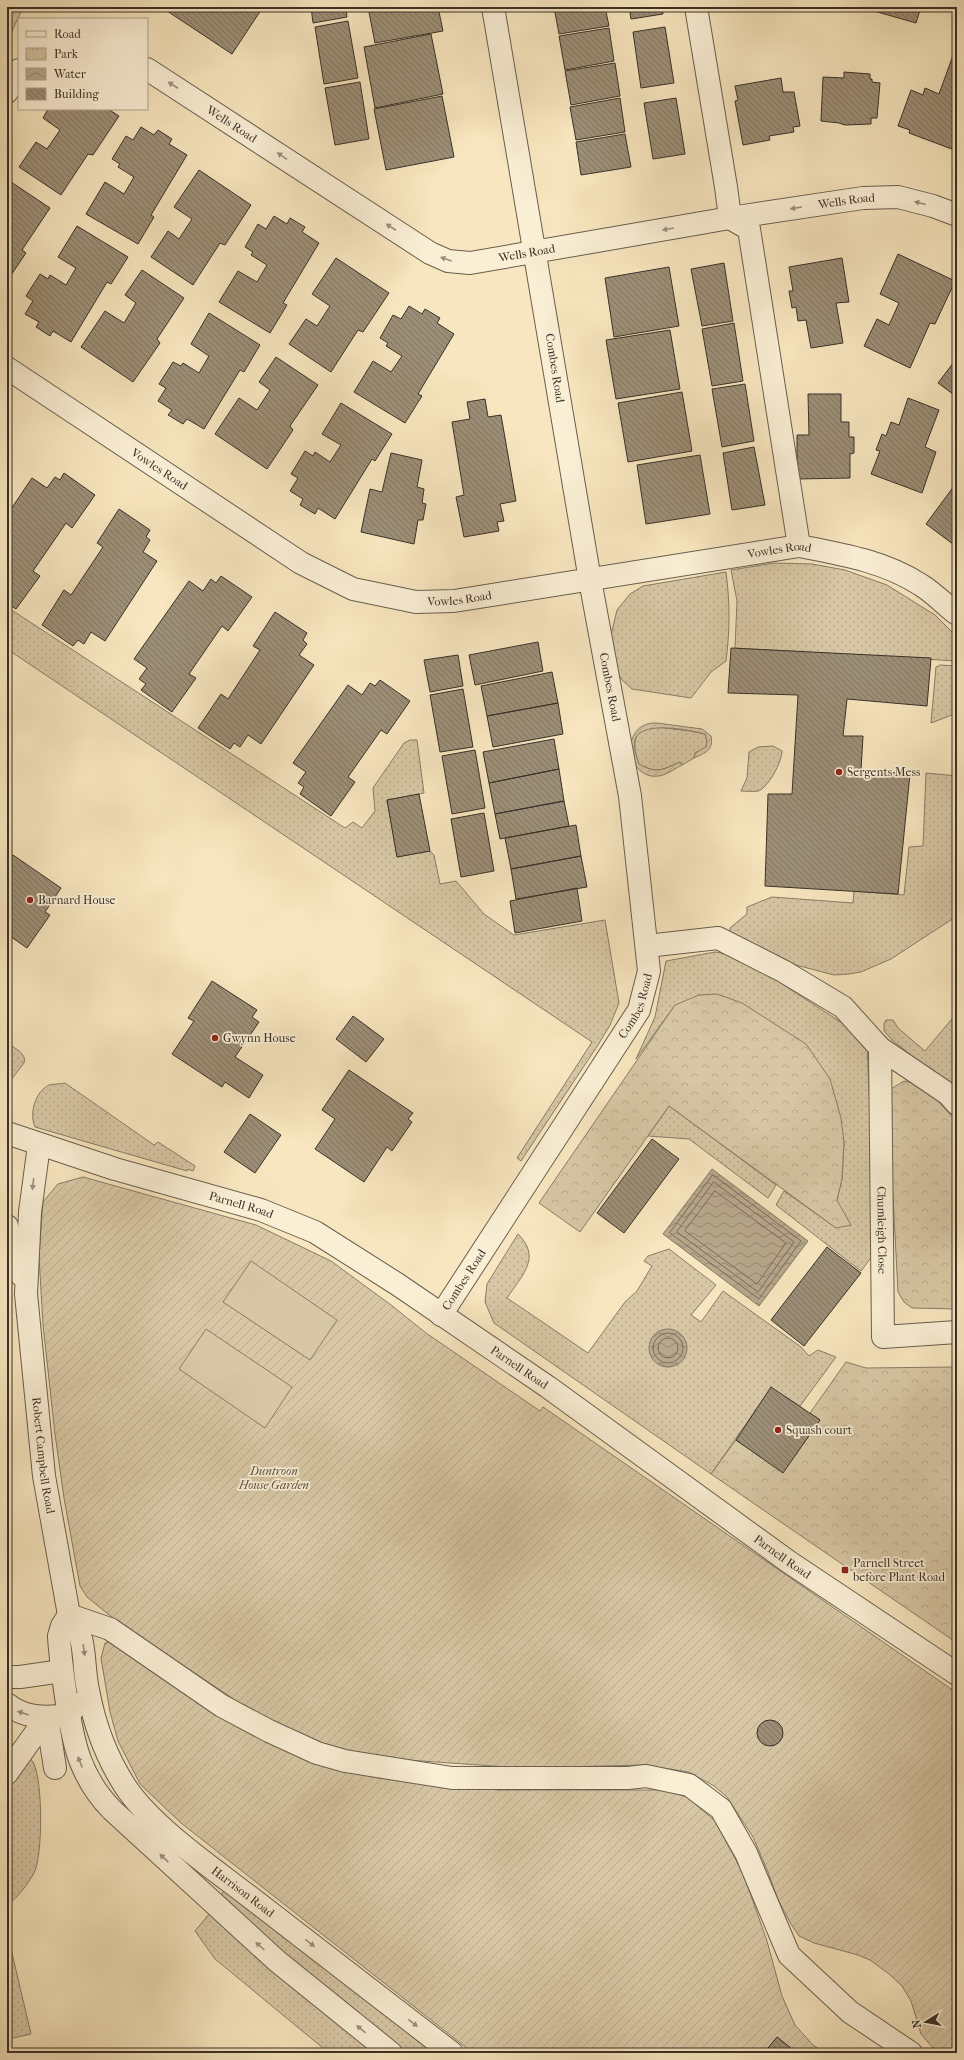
<svg xmlns="http://www.w3.org/2000/svg" width="964" height="2060" viewBox="0 0 964 2060" font-family="'IM FELL French Canon',serif">
<style>
.grass{fill:url(#grass-dots);stroke:#887c66}
.park{fill:url(#park-crowns);stroke:#887c66}
.garden{fill:url(#garden-furrows);stroke:#887c66}
.pitch{fill:#d7c7a5;stroke:#887c66}
.water{fill:url(#water-waves);stroke:#857864}
.lines{fill:none;stroke-linecap:round;stroke-linejoin:round}
.shore{stroke:#786c5a;stroke-width:1}
.building{fill:url(#building-back-hatch);stroke:#3a3128}
.minor-casing{stroke:#695e4e;stroke-width:24}
.minor{stroke:#faefd5;stroke-width:22}
.oneway{fill:#9a907e}
.poi-dot{fill:#8f2418;stroke:#faefd5;stroke-width:1.5}
.labels{text-anchor:middle;stroke-width:3.5;stroke-linejoin:round;paint-order:stroke}
.street-label{font-size:12px;fill:#3a3128;stroke:#faefd5}
.poi-label{font-size:12px;fill:#3a3128;stroke:#faefd5;text-anchor:start}
.park-label{font-size:12px;font-style:italic;fill:#594f41;stroke:#faefd5}
</style>
<defs>
<pattern id="grass-dots" width="8" height="8" patternUnits="userSpaceOnUse"><rect width="8" height="8" fill="#d7c7a5"/><path d="M2 2h.1M6 6h.1" fill="none" stroke="#b9ab8e" stroke-width="1.8" stroke-linecap="round"/></pattern>
<pattern id="park-crowns" width="20" height="18" patternUnits="userSpaceOnUse"><rect width="20" height="18" fill="#d7c7a5"/><path d="M2 6a3 3 0 1 1 6 0M12 15a3 3 0 1 1 6 0" fill="none" stroke="#b9ab8e"/></pattern>
<pattern id="garden-furrows" width="10" height="10" patternUnits="userSpaceOnUse"><rect width="10" height="10" fill="#d7c7a5"/><path d="M-1 1l2-2M0 10L10 0M9 11l2-2" fill="none" stroke="#b9ab8e"/></pattern>
<pattern id="water-waves" width="16" height="10" patternUnits="userSpaceOnUse"><rect width="16" height="10" fill="#b7a88c"/><path d="M0 5q4-4 8 0t8 0" fill="none" stroke="#968972"/></pattern>
<pattern id="building-back-hatch" width="6" height="6" patternUnits="userSpaceOnUse"><rect width="6" height="6" fill="#9c8f77"/><path d="M-1 5l2 2M0 0l6 6M5-1l2 2" fill="none" stroke="#807562"/></pattern>
</defs>
<rect width="100%" height="100%" fill="#f7e6bf"/>
<filter id="stains"><feTurbulence type="fractalNoise" baseFrequency=".005" numOctaves="4"/><feColorMatrix values="0 0 0 0 .2 0 0 0 0 .09 0 0 0 0 .02 0 0 0 .5 -.17"/></filter>
<radialGradient id="worn" r=".72"><stop offset=".6" stop-color="#630" stop-opacity="0"/><stop offset="1" stop-color="#630" stop-opacity=".3"/></radialGradient>
<path class="grass" d="M7,7H23L7,42Z
M774,563L812,564L845,570L887,585L935,615L957,637V661L735,648L737,601L731,570Z
M726,572C730,602 730,631 726,661L711,672L691,698L632,689L622,680L617,672L611,635L617,610L630,594L643,586Z
M7,607L345,828L353,822L362,828L375,811L373,788L404,743L410,740H417L424,793L387,800L397,857L430,851L434,855L440,884L456,881L484,914L514,935L605,920L619,1003L610,1025L598,1045L521,1161L517,1158L592,1042L7,649Z
M940,665L957,666V713L931,723L936,667Z
M657,727L690,731L705,734L707,741L706,748L695,753L694,758L682,765L680,762C662,770 657,774 638,764C633,743 631,729 657,727Z
M773,746L782,751C782,762 768,788 758,791C753,792 746,791 741,791L747,778L749,752L758,747Z
M926,773L957,776V916L891,959L861,972L849,974L834,975L796,965L761,947L730,934V928L747,914V907L772,897L853,903L854,891L904,895L909,847L923,846Z
M715,952L728,954L750,963L859,1034L867,1045L876,1251L861,1271L776,1205L784,1191L836,1228L837,1200L842,1179L844,1142L675,1005L636,1059L655,1017L666,961Z
M957,1013V1097L932,1072L892,1040L884,1031V1024L886,1020H893L898,1028L925,1051Z
M7,1043C14,1048 27,1053 24,1063L7,1085Z
M65,1083L154,1145L158,1142L195,1166L193,1171L188,1169L187,1171L35,1127C29,1114 35,1092 49,1085C54,1084 61,1084 65,1083Z
M669,1106L776,1185L768,1198L689,1139L648,1136Z
M518,1234C542,1258 522,1275 507,1298L588,1353L625,1302L637,1291L652,1266L644,1261L648,1256L669,1249L716,1285L691,1315L701,1322L723,1291L801,1347L809,1356L818,1350L836,1357L800,1406L771,1388L711,1474L494,1323L485,1302L487,1284Z
M27,1756C29,1758 32,1760 33,1762C43,1780 43,1855 34,1873C27,1886 18,1896 7,1906V1788Z
M225,1890L435,2053H401L218,1898Z
M209,1914L377,2053H329L215,1959L195,1931Z
M7,1932L31,2034L9,2039L7,2037Z"/>
<path class="park" d="M717,994L742,1003L806,1044L830,1079L841,1118L844,1142L842,1179L837,1200L851,1225L836,1228L669,1106L580,1232L539,1203L675,1005L699,995Z
M904,1081C926,1084 942,1106 957,1122V1309L912,1308L904,1302L898,1292L888,1100L891,1089Z
M846,1362L866,1368L957,1367V1643L711,1474L736,1440L783,1472L820,1420L810,1413Z"/>
<path class="garden" d="M657,723L702,729L711,736C714,750 705,753 694,758L695,753L706,747L707,741L705,734C690,730 646,721 636,737C632,744 636,756 639,764C657,774 662,770 680,762L682,765C676,768 669,773 663,775C626,786 617,721 657,723Z
M83,1177L256,1225L331,1261L391,1305L426,1333L540,1411L543,1407L957,1693V2053L933,2048L921,2034L911,2001L902,1986L889,1974L870,1960L858,1955L814,1943L799,1936L791,1924L778,1900L768,1872L753,1837L727,1797L714,1786L689,1772L643,1765L522,1768L364,1757L311,1741L238,1702L184,1666L143,1642L87,1597L80,1586L64,1498L55,1434L43,1325L39,1256L43,1202L58,1184Z
M110,1642L140,1659L159,1676L202,1704L354,1771L378,1778L498,1790H664L687,1797L715,1821L743,1873L767,1941L782,1996L795,2025L812,2044L824,2053H797L777,2037L764,2053H473L181,1823L140,1784L118,1741L110,1712L101,1658L105,1643Z"/>
<path class="pitch" d="M251,1261L337,1320L310,1360L223,1302Z
M206,1329L292,1387L265,1428L179,1369Z"/>
<path class="water" d="M712,1169L808,1241L759,1306L663,1234Z
M649 1348a19 19 0 1 1 38 0a19 19 0 1 1-38 0Z"/>
<g class="lines">
<path class="shore" d="M713,1175L801,1241L759,1299L670,1233Z
M714,1182L794,1242L758,1292L677,1232Z
M715,1191L786,1243L757,1284L685,1231Z
M653 1348a15 15 0 1 1 30 0a15 15 0 1 1-30 0Z
M658 1348a10 10 0 1 1 20 0a10 10 0 1 1-20 0Z"/>
</g>
<path class="building" d="M161,7H263L232,54Z
M311,7H346L347,17L313,23Z
M368,7H438L443,31L375,43Z
M554,7H605L609,26L559,34Z
M629,7H662L663,14L631,19Z
M725,7H751L726,11Z
M867,7H921L916,23L867,9Z
M957,12V28L952,26Z
M348,21L358,78L324,84L315,27Z
M665,27L674,83L641,88L633,32Z
M609,28L614,61L565,70L559,36Z
M431,34L443,94L375,108L364,47Z
M955,50L957,51V151L909,133L910,130L898,126L911,90L923,95L925,88L939,94Z
M615,63L620,96L571,105L565,71Z
M844,72L870,74V79H872V82L880,83L877,118H871V124L845,125L839,123L821,121L823,77L844,78Z
M781,78L783,92H794L800,126L793,127L794,132L769,136L770,140L743,145L735,101L738,100L735,86Z
M360,82L369,139L335,145L325,88Z
M442,96L454,157L386,170L374,109Z
M620,98L625,132L576,140L570,107Z
M676,98L685,154L653,159L644,103Z
M48,109H108L119,116L93,155L88,154L61,195L19,167L36,142L47,149L60,130L43,118Z
M141,127L154,135L158,130L172,139L169,144L187,155L151,215L154,217L138,244L86,214L105,182L124,194L134,177L118,167L120,164L112,159L126,136L133,140Z
M625,134L631,167L581,175L576,142Z
M199,170L251,205L225,245L220,243L193,285L151,257L168,231L179,239L192,219L174,207Z
M8,180L50,208L22,250L26,253L7,281Z
M274,216L287,224L290,218L305,227L302,232L319,243L283,303L287,305L270,333L219,302L238,271L257,282L267,265L251,255L253,252L245,247L258,224L266,229Z
M77,226L128,257L111,284L107,282L71,342L53,331L50,336L36,327L39,322L25,314L33,301L26,296L40,274L48,279L50,275L66,285L76,268L58,257Z
M898,254L955,281L935,324L930,323L910,368L864,346L877,319L889,325L899,303L880,294Z
M336,258L389,293L363,332L358,330L331,372L289,344L306,319L317,326L330,306L312,294Z
M842,258L849,302L836,303L843,343L811,348L806,320L798,321L796,307L792,308L789,291H793L789,267Z
M724,263L733,321L702,326L691,269Z
M669,267L679,326L614,337L605,278Z
M142,270L184,298L157,339L160,343L133,382L81,347L105,311L124,323L136,303L125,295Z
M409,306L422,314L425,309L440,318L437,323L454,334L418,394L422,396L405,423L354,392L373,361L391,372L402,356L386,346L388,343L380,338L393,315L401,319Z
M209,313L260,345L244,372L240,370L204,429L187,419L183,424L168,415L172,410L158,401L166,388L159,384L173,362L181,366L183,363L199,373L209,356L191,344Z
M734,323L743,381L712,386L702,329Z
M670,330L680,389L616,399L606,340Z
M276,357L318,385L290,426L293,430L267,469L215,434L239,398L257,410L270,390L259,382Z
M957,358V397L938,383Z
M745,384L754,441L722,447L712,389Z
M682,392L692,451L628,462L618,403Z
M808,394H841V422H849V437H854V453L850,454V478L797,479V435H809Z
M908,398L939,410L925,447L936,452L922,493L871,474L880,451L876,450L882,434L886,436L891,422L899,425Z
M485,399L488,417L501,415L516,501L500,504L504,521L497,522L499,531L464,537L456,497L464,495L452,422L470,419L467,402Z
M341,403L392,434L375,461L372,459L335,519L318,508L315,514L300,505L303,499L290,491L298,478L291,474L305,451L313,456L315,452L330,462L341,445L322,434Z
M754,447L765,505L732,510L723,453Z
M391,453L422,460L417,487L424,489L422,503L426,504L423,520H418L414,544L361,532L370,489L382,492Z
M700,455L710,514L646,524L637,465Z
M64,473L95,495L72,528L66,523L33,571L40,576L16,609L7,603V515L32,478L47,488L55,477L60,480Z
M957,482V547L926,524Z
M119,509L150,530L146,537L150,540L143,552L157,561L105,641L91,632L84,644L78,640L73,646L42,625L64,590L71,595L103,547L97,543Z
M221,576L252,597L228,631L222,626L189,674L196,678L172,712L141,690L146,684L139,679L147,668L134,659L189,581L203,591L211,579L216,583Z
M275,612L307,633L303,640L307,644L299,655L314,665L261,744L248,735L240,747L234,743L230,749L198,728L221,694L228,699L260,650L253,646Z
M538,642L543,671L475,685L469,655Z
M731,648L931,658L927,706L847,699L843,736H863L861,770L910,774L898,894L765,886L768,794H792L798,695L728,693Z
M458,655L463,686L430,692L424,660Z
M552,672L558,703L487,716L481,686Z
M380,680L410,701L387,734L381,730L348,777L355,782L331,816L300,794L304,787L298,783L306,772L293,763L348,685L362,695L370,683L375,686Z
M463,689L473,747L440,752L430,695Z
M558,703L563,734L493,747L487,716Z
M554,739L559,769L489,783L483,752Z
M475,750L485,808L452,814L442,756Z
M559,769L564,801L495,814L489,783Z
M419,794L430,851L397,857L387,800Z
M564,801L569,826L500,839L495,814Z
M484,813L494,871L461,877L451,819Z
M576,825L581,856L511,869L505,838Z
M13,855L61,888L45,912L50,915L27,948L7,934V865Z
M581,856L587,887L516,899L511,869Z
M577,888L582,921L515,933L510,901Z
M212,981L257,1010L252,1017L259,1022L235,1057L263,1075L249,1098L225,1082L222,1087L172,1054L194,1021L188,1018Z
M353,1016L384,1039L366,1062L336,1039Z
M349,1070L413,1113L408,1119L412,1122L392,1151L387,1147L364,1182L315,1149L335,1119L322,1110Z
M250,1114L281,1135L255,1173L224,1152Z
M652,1139L679,1159L624,1233L597,1213Z
M827,1247L861,1273L804,1346L771,1320Z
M771,1387L820,1420L783,1473L736,1440Z
M757 1733a13 13 0 1 1 26 0a13 13 0 1 1-26 0Z
M777,2037L797,2053H764Z"/>
<g class="lines">
<g class="minor-casing">
<g id="minor">
<path d="M696,7L726,187L730,218L749,229L799,546"/>
<path id="s1" d="M147,69L430,253L448,261L470,263L730,218L863,198L898,197L933,206L957,215"/>
<path d="M7,92L19,70"/>
<path id="s2" d="M7,368L301,563L353,589L416,602L454,601L799,546C841,554 884,561 921,585C934,593 945,605 957,614"/>
<path d="M647,946L718,938L783,971L843,1007L880,1048L948,1094L957,1104"/>
<path id="s3" d="M880,1048L883,1337L957,1332"/>
<path id="s4" d="M7,1133L115,1169L261,1210L315,1232L397,1284L548,1387L789,1562L957,1674"/>
<path id="s5" d="M39,1145L30,1212L26,1294L44,1476L69,1615C88,1637 82,1664 88,1690C94,1723 107,1758 125,1786C150,1825 212,1868 250,1897C317,1949 385,2001 452,2053"/>
<path d="M7,1226L21,1275"/>
<path id="s6" d="M441,1315L639,1010L649,971L630,796L590,580L493,7"/>
<path d="M69,1615L110,1629L222,1706L269,1731L317,1753L345,1761L452,1778H628L646,1776L689,1785L721,1809L746,1853L789,1955L850,2012L911,2053"/>
<path d="M69,1615L62,1626L59,1636C60,1656 63,1676 66,1697C73,1742 79,1776 112,1810L277,1961L391,2053"/>
<path d="M7,1677H20L62,1671"/>
<path d="M7,1704C25,1719 47,1718 69,1715L77,1704"/>
<path d="M47,1717L55,1768"/>
<path d="M7,1773L47,1717"/>
</g>
</g>
<use href="#minor" class="minor"/>
</g>
<defs><path id="oneway-solid" d="M-6-.8H1V-3.2L6.5 0L1 3.2V.8H-6Z"/></defs>
<g class="oneway">
<use href="#oneway-solid" transform="translate(173 85) rotate(-147)"/>
<use href="#oneway-solid" transform="translate(282 156) rotate(-146)"/>
<use href="#oneway-solid" transform="translate(920 203) rotate(-166)"/>
<use href="#oneway-solid" transform="translate(796 208) rotate(171)"/>
<use href="#oneway-solid" transform="translate(391 227) rotate(-147)"/>
<use href="#oneway-solid" transform="translate(668 229) rotate(170)"/>
<use href="#oneway-solid" transform="translate(446 259) rotate(-161)"/>
<use href="#oneway-solid" transform="translate(33 1184) rotate(97)"/>
<use href="#oneway-solid" transform="translate(84 1650) rotate(82)"/>
<use href="#oneway-solid" transform="translate(23 1713) rotate(-161)"/>
<use href="#oneway-solid" transform="translate(80 1762) rotate(-112)"/>
<use href="#oneway-solid" transform="translate(164 1858) rotate(-137)"/>
<use href="#oneway-solid" transform="translate(310 1943) rotate(37)"/>
<use href="#oneway-solid" transform="translate(260 1946) rotate(-138)"/>
<use href="#oneway-solid" transform="translate(413 2023) rotate(38)"/>
<use href="#oneway-solid" transform="translate(361 2029) rotate(-141)"/>
</g>
<g class="poi-dot">
<circle cx="839" cy="772" r="4"/>
<circle cx="30" cy="900" r="4"/>
<circle cx="215" cy="1038" r="4"/>
<circle cx="778" cy="1430" r="4"/>
<rect x="841" y="1566" width="8" height="8" rx="2"/>
</g>
<g class="labels">
<g class="street-label">
<text dy="4" stroke="none"><textPath href="#s1" startOffset="101">Wells Road</textPath></text>
<text dy="4" stroke="none"><textPath href="#s1" startOffset="761">Wells Road</textPath></text>
<text dy="4" stroke="none"><textPath href="#s1" startOffset="437">Wells Road</textPath></text>
<text transform="translate(555 368) rotate(81)" y="4">Combes Road</text>
<text dy="4" stroke="none"><textPath href="#s2" startOffset="183">Vowles Road</textPath></text>
<text dy="4" stroke="none"><textPath href="#s2" startOffset="843">Vowles Road</textPath></text>
<text dy="4" stroke="none"><textPath href="#s2" startOffset="519">Vowles Road</textPath></text>
<text transform="translate(610 687) rotate(79)" y="4">Combes Road</text>
<text dy="4" stroke="none"><textPath href="#s6" startOffset="366">Combes Road</textPath></text>
<text dy="4" stroke="none"><textPath href="#s4" startOffset="245">Parnell Road</textPath></text>
<text dy="4" stroke="none"><textPath href="#s3" startOffset="182">Chumleigh Close</textPath></text>
<text dy="4" stroke="none"><textPath href="#s6" startOffset="42">Combes Road</textPath></text>
<text dy="4" stroke="none"><textPath href="#s4" startOffset="569">Parnell Road</textPath></text>
<text dy="4" stroke="none"><textPath href="#s5" startOffset="312">Robert Campbell Road</textPath></text>
<text dy="4" stroke="none"><textPath href="#s4" startOffset="893">Parnell Road</textPath></text>
<text dy="4" stroke="none"><textPath href="#s5" startOffset="815">Harrison Road</textPath></text>
</g>
<g class="poi-label">
<text x="847" y="776">Sergents Mess</text>
<text x="38" y="904">Barnard House</text>
<text x="223" y="1042">Gwynn House</text>
<text x="786" y="1434">Squash court</text>
<text x="853" y="1567">Parnell Street<tspan x="853" dy="14">before Plant Road</tspan></text>
</g>
<g class="park-label">
<text x="274" y="1475">Duntroon<tspan x="274" dy="14">House Garden</tspan></text>
</g>
</g>
<rect width="964" height="2060" fill="none" stroke="#f7e6bf" stroke-width="24"/>
<rect x="8" y="8" width="948" height="2044" fill="none" stroke="#3a3128" stroke-width="2"/>
<rect x="12" y="12" width="940" height="2036" fill="none" stroke="#3a3128"/>
<rect x="18" y="18" width="130" height="92" fill="#faefd5" stroke="#ada390"/>
<rect x="26" y="31" width="20" height="6" fill="#faefd5" stroke="#ada390"/>
<text x="54" y="38" font-size="12" fill="#3a3128">Road</text>
<rect x="26" y="48" width="20" height="12" fill="url(#park-crowns)" stroke="#ada390"/>
<text x="54" y="58" font-size="12" fill="#3a3128">Park</text>
<rect x="26" y="68" width="20" height="12" fill="url(#water-waves)" stroke="#ada390"/>
<text x="54" y="78" font-size="12" fill="#3a3128">Water</text>
<rect x="26" y="88" width="20" height="12" fill="url(#building-back-hatch)" stroke="#ada390"/>
<text x="54" y="98" font-size="12" fill="#3a3128">Building</text>
<g transform="translate(926 2022) rotate(259)" stroke="#faefd5" stroke-width="3" paint-order="stroke">
<path d="M0-3L7 15L0 10L-7 15Z" fill="#3a3128"/>
<text y="-6" font-size="11" font-weight="bold" text-anchor="middle" fill="#3a3128">N</text>
</g>
<rect width="100%" height="100%" filter="url(#stains)"/>
<rect width="100%" height="100%" fill="url(#worn)"/>
</svg>
